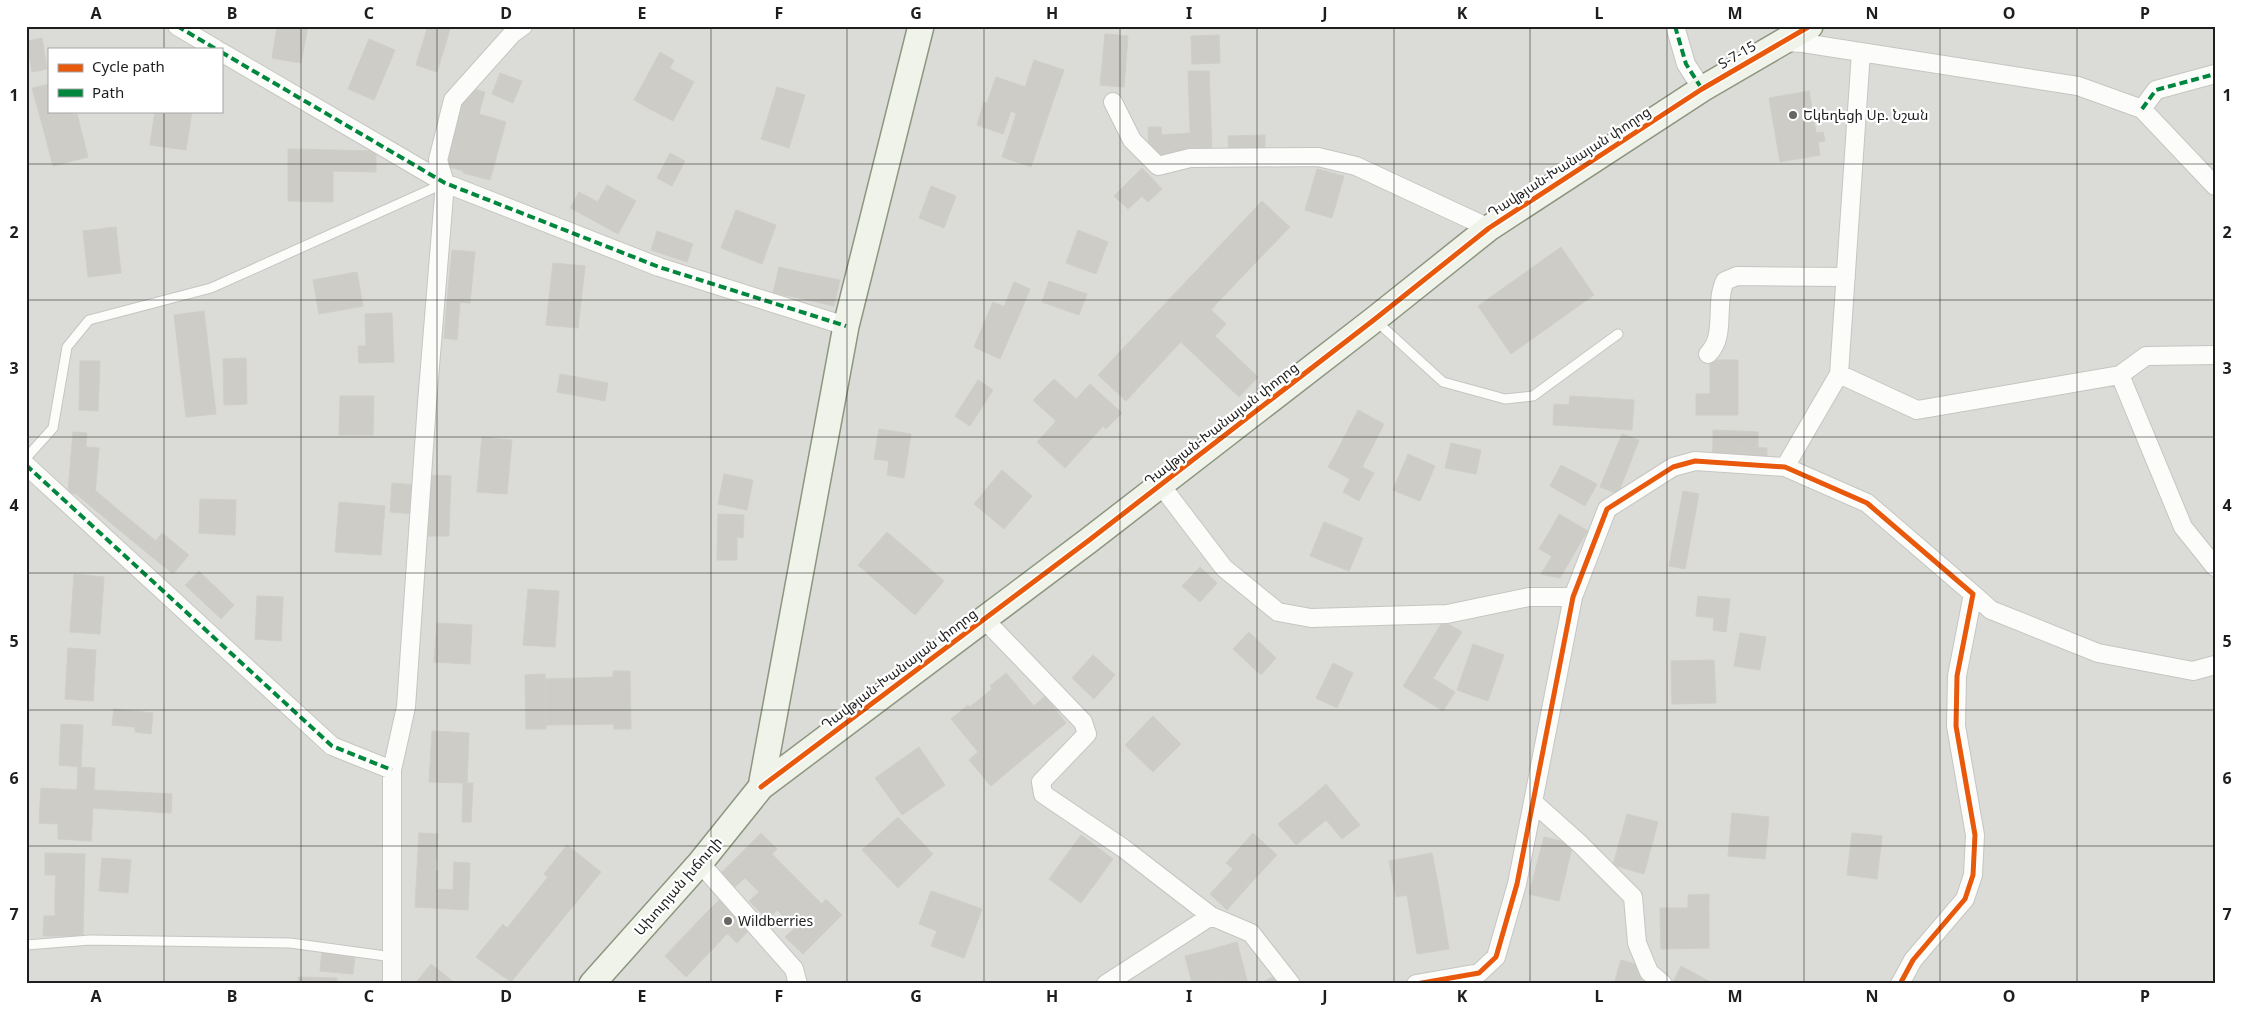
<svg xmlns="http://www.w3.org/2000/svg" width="2241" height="1010" viewBox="0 0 2241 1010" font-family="'Noto Sans','Noto Sans Armenian',sans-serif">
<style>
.residential{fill:#dbdbd8;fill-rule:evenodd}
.building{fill:#cdccc7;stroke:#cfcec8}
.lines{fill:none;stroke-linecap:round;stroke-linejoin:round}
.lane-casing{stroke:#c5c5c2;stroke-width:11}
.street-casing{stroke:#c5c5c2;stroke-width:20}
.secondary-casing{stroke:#8d967f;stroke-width:28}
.lane{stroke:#fcfcfb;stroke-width:9}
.street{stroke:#fcfcfb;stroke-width:18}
.secondary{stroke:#f0f3ea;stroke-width:25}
.quiet{stroke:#00873e;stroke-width:4;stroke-dasharray:8 4;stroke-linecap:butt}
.cycleway-casing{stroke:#fff;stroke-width:8}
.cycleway{stroke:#e8590c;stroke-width:5}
.grid{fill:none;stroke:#1e1e1e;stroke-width:1;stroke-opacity:0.55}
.poi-dot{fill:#666664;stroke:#fff;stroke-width:2}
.labels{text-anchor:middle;stroke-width:4.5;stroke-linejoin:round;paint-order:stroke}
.street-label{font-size:14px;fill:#1e1e1e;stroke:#fff}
.poi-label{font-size:14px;fill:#1e1e1e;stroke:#fff;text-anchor:start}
.neatline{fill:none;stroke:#1e1e1e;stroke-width:2}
.grid-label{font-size:16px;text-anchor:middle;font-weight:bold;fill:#1e1e1e}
</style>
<rect width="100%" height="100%" fill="#ecece6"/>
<path class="residential" d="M26,26H2215V984H26ZM49,49H221V111H49Z"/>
<path class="building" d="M277,26H308L301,63L272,58Z
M428,26H451L437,72L416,65Z
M1105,34L1128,36L1124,87L1100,85Z
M1219,35L1220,63L1192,64L1191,36Z
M42,38L47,69L32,72L27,41Z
M369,39L395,50L374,100L348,89Z
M660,52L674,60L648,108L634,100Z
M1034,60L1064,70L1052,104L1023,93Z
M669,68L694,82L673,121L648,108Z
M1188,71H1209L1212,153L1191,154Z
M500,73L522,81L513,103L492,94Z
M996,77L1025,87L1016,113L987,103Z
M49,84V111H72L73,115L42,124L32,88Z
M467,87L485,92L479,114L461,109Z
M777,87L805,95L789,148L761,139Z
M1809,91L1816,133L1823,132L1825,141L1818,142L1820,155L1780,162L1769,98Z
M1023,93L1052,104L1031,167L1002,157Z
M984,102L1011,111L1003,134L977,125Z
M461,109L479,114L464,171L445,166Z
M155,111H192L186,150L150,145Z
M77,114L88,157L53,166L42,124Z
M479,114L506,122L490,180L463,173Z
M1148,127H1161L1162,155H1149Z
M1190,133L1191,154L1162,155L1161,135Z
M1265,135V152L1229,153L1228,136Z
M288,149L334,150L333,171L288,170Z
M334,150L376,151V172L333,171Z
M670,153L685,161L672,186L657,178Z
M1142,168L1162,189L1148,202L1142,196L1128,209L1114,196Z
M1317,169L1344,176L1332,218L1305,210Z
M288,170L333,171V202L288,201Z
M607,185L636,201L618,234L589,218Z
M931,186L956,196L944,228L919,218Z
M579,192L598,202L589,218L570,208Z
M1262,201L1290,227L1239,280L1212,254Z
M736,210L776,225L762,264L721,248Z
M116,227L121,273L88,277L83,231Z
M1078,230L1108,242L1096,274L1066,263Z
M657,231L693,244L687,262L651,250Z
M1561,247L1594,295L1511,354L1478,306Z
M452,250L475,252L470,303L447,301Z
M1212,254L1239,280L1188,334L1161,308Z
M553,263L585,266L578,328L546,325Z
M779,267L805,273L799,298L773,293Z
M357,272L363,306L319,314L313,280Z
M805,273L840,280L834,306L799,298Z
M1049,281L1087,294L1079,315L1042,302Z
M1014,282L1030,289L1020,313L1004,307Z
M447,301L460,302L457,340L444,338Z
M993,302L1020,313L1000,359L974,347Z
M1161,308L1188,334L1126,401L1098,375Z
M1211,310L1226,324L1215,336L1258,377L1239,397L1181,342Z
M204,311L216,414L186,417L174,315Z
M392,313L394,362L359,363L358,346H366L365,314Z
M246,358L247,404L224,405L223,359Z
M1710,360H1738V415H1696V394H1710Z
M80,361H100L98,411L79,410Z
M560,374L608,383L605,401L557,392Z
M1054,379L1076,399L1056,421L1033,400Z
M978,380L993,390L970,426L955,416Z
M1090,384L1122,413L1106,429L1103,426L1065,468L1037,442Z
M340,396H374L373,435H339Z
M1570,396L1634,400L1632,430L1553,425L1554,404L1569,405Z
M1358,410L1384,424L1362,467L1336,453Z
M879,429L911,434L904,478L887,475L889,461L874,459Z
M1713,430L1758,432V448L1713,446Z
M73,432L87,433L82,494L68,493Z
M1622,434L1639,440L1618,494L1600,487Z
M482,437L512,440L507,494L477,492Z
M1451,443L1481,450L1476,474L1445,468Z
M1713,446L1744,447L1743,458L1712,457Z
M86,447L99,448L95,495L82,494Z
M1744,447L1767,448V459L1743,458Z
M1336,453L1374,473L1359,501L1343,492L1350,479L1328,467Z
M1408,454L1435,466L1420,501L1393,490Z
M1561,465L1597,484L1585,506L1550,486Z
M1002,470L1032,496L1004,529L974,504Z
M724,474L753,480L747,510L718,504Z
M426,475L451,476L449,536H425Z
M392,483L416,485L414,514L390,512Z
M96,491L122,513L112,524L75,493L95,495Z
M1683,491L1699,494L1685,569L1669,566Z
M200,499L236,500L235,535L199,533Z
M339,502L385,506L381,555L335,552Z
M122,513L156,541L146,552L112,524Z
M718,514L744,515L743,538L737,537V560H717Z
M1559,514L1588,531L1579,545L1551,529Z
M1324,522L1363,538L1349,571L1310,556Z
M1551,529L1579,545L1560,578L1541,574L1552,556L1539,549Z
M887,532L944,581L915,615L858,565Z
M162,533L189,555L173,574L146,552Z
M1200,567L1217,583L1200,602L1182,586Z
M199,571L234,605L221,619L185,585Z
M74,574L104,577L102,606L72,604Z
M528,589L559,591L555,647L523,645Z
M257,596L283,597L281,641L255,639Z
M1698,596L1716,598L1714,618L1696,616Z
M1716,598L1730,599L1726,632L1713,630Z
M72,604L102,606L100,634L70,632Z
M1443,621L1462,632L1433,678L1415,667Z
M437,623L472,625L470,664L434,662Z
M1249,632L1276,658L1261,675L1233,649Z
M1740,633L1766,637L1760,670L1734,666Z
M1473,644L1504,655L1488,701L1457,690Z
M68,648L96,650L93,701L65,699Z
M1093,655L1115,675L1094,699L1072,678Z
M1714,660L1716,703L1672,704L1671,661Z
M1333,663L1353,673L1337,708L1316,698Z
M1415,667L1455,692L1443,711L1403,686Z
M613,671H630L631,729H614Z
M1006,673L1034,706L1045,696L1066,723L991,786L969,760L978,752L951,719L968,705L970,707L992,689L990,686Z
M545,674L546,729H526L525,675Z
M613,677L614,724L546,725V679Z
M114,709L153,713L151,734L135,732V727L112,725Z
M1153,716L1181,744L1153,772L1125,745Z
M61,724L83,725L81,767L59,765Z
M432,731L469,733L467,783L429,782Z
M919,747L945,785L902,815L875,778Z
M78,767L95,768L93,808L40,805L41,788L77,790Z
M463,783H473L471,822H462Z
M1326,784L1360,825L1342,839L1309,799Z
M94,790L172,794L171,813L93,808Z
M1309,799L1326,820L1314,830L1297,809Z
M40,805L93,808L91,841L58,839V824L39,823Z
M1297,809L1314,830L1296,845L1278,824Z
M1732,813L1769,817L1765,859L1728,856Z
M1627,814L1658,822L1644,874L1613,865Z
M898,817L933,854L898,888L862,850Z
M419,833L438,834L435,871L417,870Z
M761,833L777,849L772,854L822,904L826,899L842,915L803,954L785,937L795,928L777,910L768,920L749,901L759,892L745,878L735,887L721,873Z
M1253,833L1277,855L1250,884L1226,863Z
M1852,833L1882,836L1877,879L1847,875Z
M1081,835L1113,859L1081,903L1049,879Z
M1544,837L1573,844L1559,901L1529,894Z
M567,845L601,872L511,982L476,957L503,924L507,928L548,877L544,874Z
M45,853L85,854L84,892L55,891L56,875H45Z
M1432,853L1439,889L1396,897L1389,861Z
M102,858L131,860L128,893L99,891Z
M454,862L470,863L468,910L415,907L417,870L438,871L437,889L453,890Z
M1233,869L1250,884L1227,910L1210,894Z
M1439,889L1449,949L1417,954L1407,895Z
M55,891L84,892L83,936H43L44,916H55Z
M931,891L982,909L964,958L931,946L937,931L919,924Z
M1709,894V908H1688V895Z
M719,900L750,929L737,943L706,913Z
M1660,908H1709V948L1661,949Z
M706,913L727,934L686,977L665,956Z
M1237,942L1248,984H1218L1209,950Z
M1209,950L1218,984H1192L1185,956Z
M322,951L355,954L353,974L320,971Z
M1621,960L1645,967L1641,984H1614Z
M431,964L456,984H415Z
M1681,966L1714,984H1677L1673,982Z
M1280,973L1285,984H1264L1263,982Z
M298,977L337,978V984H298Z
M51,982L77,984H51Z"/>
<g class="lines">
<g class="lane-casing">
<path id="lane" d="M1375,320L1443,382L1505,399L1533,396L1618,334
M26,458L53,428L67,347L89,320L211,288L445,183
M26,945L90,940L290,943L393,957"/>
</g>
<g class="street-casing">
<path id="street" d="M177,26L216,49
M1675,26L1686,64L1702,89
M1783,42L1803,43L2078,86L2142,109L2215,186
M221,52L445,183L659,267L846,326
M1113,102L1132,140L1158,166L1190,158L1318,157L1356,166L1489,228
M2142,109L2156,90L2215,74
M1708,354C1727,336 1714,303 1725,281L1737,276L1846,277
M1839,374L1917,410L2120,375L2146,356L2215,355
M2120,375L2183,527L2215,567
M26,465L332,746L392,770
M1785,467L1839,374L1861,52
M1160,484L1224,568L1278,612L1311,618L1447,614L1529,597H1573
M1973,594L1991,610L2098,653L2193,671L2215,665
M984,619L1083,722L1087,734L1041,782L1043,794L1123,848L1211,916L1251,933L1291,984
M1533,802L1580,844L1633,897L1637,943L1649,972L1663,984
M700,863L794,969L798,984
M392,984V770L406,707L427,403L445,183L438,160L453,100L512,34L523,26
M1106,984L1211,916
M1416,984L1479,973L1496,957L1517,884L1573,597L1607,509L1673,467L1695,461L1785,467L1867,503L1973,594L1957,676L1956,726L1975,835L1973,875L1965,899L1913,960L1900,984"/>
</g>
<g class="secondary-casing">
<path id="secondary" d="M761,787L846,326L921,26
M592,984L700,863L761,787L1088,541L1375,319L1489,228L1702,89L1810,26"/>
</g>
<use href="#lane" class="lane"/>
<use href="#street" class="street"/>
<use href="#secondary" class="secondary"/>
<path class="quiet" d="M177,26L216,49
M1675,26L1686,64L1702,89
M221,52L445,183L659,267L846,326
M2142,109L2156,90L2215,74
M26,465L332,746L392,770"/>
<g class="cycleway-casing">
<path id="cycleway" d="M761,787L1088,541L1375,319L1489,228L1702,89L1810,26
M1416,984L1479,973L1496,957L1517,884L1573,597L1607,509L1673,467L1695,461L1785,467L1867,503L1973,594L1957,676L1956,726L1975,835L1973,875L1965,899L1913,960L1900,984"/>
</g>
<use href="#cycleway" class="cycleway"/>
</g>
<path class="grid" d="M164,26V49M301,26V984M437,26V984M574,26V984M711,26V984M847,26V984M984,26V984M1120,26V984M1257,26V984M1394,26V984M1530,26V984M1667,26V984M1804,26V984M1940,26V984M2077,26V984M164,111V984M26,164H2215M26,300H2215M26,437H2215M26,573H2215M26,710H2215M26,846H2215"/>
<g class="poi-dot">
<circle cx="1793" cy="115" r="5"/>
<circle cx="728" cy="921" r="5"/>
</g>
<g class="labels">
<g class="street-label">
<text transform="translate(1737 55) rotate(-30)" y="5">Տ-7-15</text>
<text transform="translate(1569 162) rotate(-33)" y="5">Դավթյան-Խանայան փողոց</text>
<text transform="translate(1221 424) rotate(-38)" y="5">Դավթյան-Խանայան փողոց</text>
<text transform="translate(899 669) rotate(-37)" y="5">Դավթյան-Խանայան փողոց</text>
<text transform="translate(678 886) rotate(-49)" y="5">Ախուրյան խճուղի</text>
</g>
<g class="poi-label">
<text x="1803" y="120">Եկեղեցի Սբ. Նշան</text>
<text x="738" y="926">Wildberries</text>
</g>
</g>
<rect width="2241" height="1010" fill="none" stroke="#ffffff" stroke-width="55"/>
<rect x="48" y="48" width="175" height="65" fill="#ffffff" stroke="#a5a5a5"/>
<rect x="58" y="64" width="25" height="8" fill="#e8590c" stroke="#a5a5a5"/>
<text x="92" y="72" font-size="15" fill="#1e1e1e">Cycle path</text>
<rect x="58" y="89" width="25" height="8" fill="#00873e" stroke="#a5a5a5"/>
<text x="92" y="98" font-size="15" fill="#1e1e1e">Path</text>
<rect x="28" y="28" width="2186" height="954" class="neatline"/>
<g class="grid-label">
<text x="96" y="19">A</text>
<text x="232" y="19">B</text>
<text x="369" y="19">C</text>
<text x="506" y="19">D</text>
<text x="642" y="19">E</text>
<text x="779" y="19">F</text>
<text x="916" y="19">G</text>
<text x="1052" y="19">H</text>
<text x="1189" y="19">I</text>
<text x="1325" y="19">J</text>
<text x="1462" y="19">K</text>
<text x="1599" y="19">L</text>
<text x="1735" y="19">M</text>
<text x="1872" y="19">N</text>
<text x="2009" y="19">O</text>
<text x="2145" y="19">P</text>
<text x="14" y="101">1</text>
<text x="2227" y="101">1</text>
<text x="14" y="238">2</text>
<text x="2227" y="238">2</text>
<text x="14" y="374">3</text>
<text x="2227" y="374">3</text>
<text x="14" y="511">4</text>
<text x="2227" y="511">4</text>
<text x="14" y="647">5</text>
<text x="2227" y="647">5</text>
<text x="14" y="784">6</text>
<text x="2227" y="784">6</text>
<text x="14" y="920">7</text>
<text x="2227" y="920">7</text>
<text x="96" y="1002">A</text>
<text x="232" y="1002">B</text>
<text x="369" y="1002">C</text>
<text x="506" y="1002">D</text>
<text x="642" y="1002">E</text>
<text x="779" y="1002">F</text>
<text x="916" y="1002">G</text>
<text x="1052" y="1002">H</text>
<text x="1189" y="1002">I</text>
<text x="1325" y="1002">J</text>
<text x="1462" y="1002">K</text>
<text x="1599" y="1002">L</text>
<text x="1735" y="1002">M</text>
<text x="1872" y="1002">N</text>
<text x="2009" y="1002">O</text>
<text x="2145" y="1002">P</text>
</g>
</svg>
